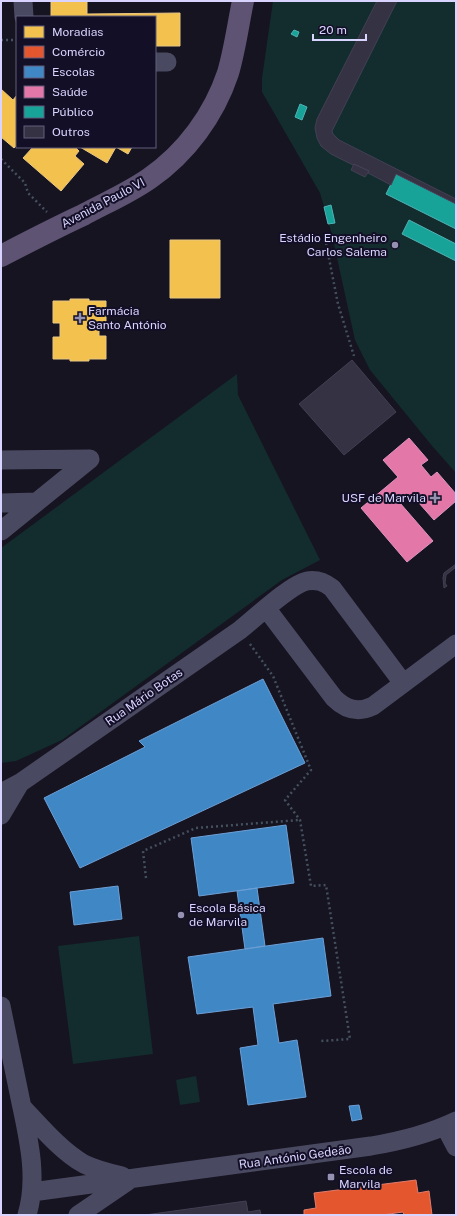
<svg xmlns="http://www.w3.org/2000/svg" width="457" height="1216" viewBox="0 0 457 1216" font-family="'Public Sans',sans-serif">
<style>
.green{fill:#132c2d}
.homes{fill:#f2c14e;stroke:#eac783}
.shops{fill:#e4572e;stroke:#e17c6d}
.schools{fill:#3f88c5;stroke:#6d9fd6}
.health{fill:#e377a8;stroke:#e093c2}
.public{fill:#17a398;stroke:#51b2b7}
.building{fill:#343243;stroke:#433f54}
.lines{fill:none;stroke-linecap:round;stroke-linejoin:round}
.path{stroke:#44505f;stroke-width:2.5;stroke-dasharray:2 3;stroke-linecap:butt}
.minor{stroke:#4a4962;stroke-width:19}
.major{stroke:#5e5373;stroke-width:22}
.poi-dot{fill:#9591b1;stroke:#130f26;stroke-width:1.5}
.labels{text-anchor:middle;stroke-width:4;stroke-linejoin:round;paint-order:stroke}
.street-label{font-size:12px;fill:#d9d4ff;stroke:#130f26}
.poi-label{font-size:12px;fill:#d9d4ff;stroke:#130f26;text-anchor:start}
</style>
<rect width="100%" height="100%" fill="#161421"/>
<path class="green" d="M273,1H456V473L433,447L370,370L355,340L332,235L320,193L262,92V78Z
M237,374L238,395L320,560L282,580L62,740L16,761L1,763V548Z
M139,936L153,1054L73,1064L58,946Z
M196,1076L200,1102L180,1105L176,1080Z"/>
<path class="homes" d="M51,1H87V14L180,13V46H155V17H51Z
M1,89L13,100L17,95V145L14,148L1,137Z
M33,147H75L79,151L75,156L84,164L61,191L23,158Z
M80,147H132L128,154L116,147L107,163Z
M170,240H220V298H170Z
M70,299H89V301H106V325H99V336H106V359H89V361H70V359H53V337H60V323H53V301H70Z"/>
<path class="shops" d="M416,1180L418,1193L429,1191L432,1215H404L403,1212L382,1215H304V1210L316,1208L314,1193Z"/>
<path class="schools" d="M263,679L305,763L80,868L44,798L145,747L139,741Z
M286,825L294,883L199,896L191,838Z
M118,886L122,919L74,925L70,892Z
M257,888L265,946L245,949L237,891Z
M323,938L331,996L273,1004L279,1043L297,1040L306,1097L248,1105L240,1048L258,1045L253,1007L197,1014L188,957Z
M359,1105L362,1119L352,1121L349,1106Z"/>
<path class="health" d="M409,438L428,460L421,465L431,477L437,472L456,494V501L434,520L411,494L400,503L433,541L407,562L361,508L398,477L383,460Z"/>
<path class="public" d="M294,30L299,32L297,37L291,34Z
M300,104L307,107L302,120L295,117Z
M396,174L456,204V229L386,194Z
M331,205L335,223L328,224L324,207Z
M409,220L456,244V261L402,234Z"/>
<path class="building" d="M377,1H397L332,131L333,134L339,140L456,199V204L396,174L391,185L368,173L369,171L354,164L353,165L331,154L321,146L317,138L315,128L317,119Z
M354,164L369,171L365,177L351,170Z
M352,360L396,412L344,455L299,404Z
M456,564V567L446,575L445,583L447,586L444,588L443,578L444,573Z
M246,1201L248,1212L260,1210L261,1215H145Z"/>
<g class="lines">
<path class="path" d="M1,40H17
M1,159L25,183L28,193L47,212
M325,238L338,304L354,356
M250,644L273,676L311,770L285,800L300,820L311,886L326,885L350,1039L321,1041
M146,878L143,851L196,828L299,820"/>
<path class="minor" d="M23,1L24,17
M155,62H167
M1,460L90,459L1,531
M1,503L37,502
M266,608L334,698C346,710 358,713 373,706L456,644
M1,793L20,783L240,630C254,619 291,584 307,581C317,579 324,582 332,588L403,683
M1,815L20,783
M1,1006C7,1035 13,1064 19,1093C27,1133 39,1175 27,1215
M22,1107C39,1125 62,1152 84,1164C96,1170 109,1173 122,1176
M445,1126L456,1147
M32,1192L371,1146C401,1141 429,1134 456,1121
M78,1215L128,1181"/>
<path class="major" d="M1,256C28,242 55,228 83,215C105,203 129,193 150,178C186,153 214,115 228,73C235,49 238,25 243,1"/>
</g>
<g class="poi-dot">
<circle cx="395" cy="245" r="4"/>
<path d="M78 312h4v4h4v4h-4v4h-4v-4h-4v-4h4z"/>
<path d="M433 492h4v4h4v4h-4v4h-4v-4h-4v-4h4z"/>
<circle cx="181" cy="915" r="4"/>
<rect x="327" y="1173" width="8" height="8" rx="2"/>
</g>
<g class="labels">
<g class="street-label">
<text transform="translate(103 203) rotate(-28)" y="4">Avenida Paulo VI</text>
<text transform="translate(144 697) rotate(-35)" y="4">Rua Mário Botas</text>
<text transform="translate(295 1157) rotate(-8)" y="4">Rua António Gedeão</text>
</g>
<g class="poi-label">
<text x="387" y="242" text-anchor="end">Estádio Engenheiro<tspan x="387" dy="14">Carlos Salema</tspan></text>
<text x="88" y="315">Farmácia<tspan x="88" dy="14">Santo António</tspan></text>
<text x="426" y="502" text-anchor="end">USF de Marvila</text>
<text x="189" y="912">Escola Básica<tspan x="189" dy="14">de Marvila</tspan></text>
<text x="339" y="1174">Escola de<tspan x="339" dy="14">Marvila</tspan></text>
</g>
</g>
<rect width="457" height="1216" fill="none" stroke="#d9d4ff" stroke-width="4"/>
<rect x="16" y="16" width="140" height="132" fill="#130f26" stroke="#625e7d"/>
<rect x="24" y="26" width="20" height="12" fill="#f2c14e" stroke="#625e7d"/>
<text x="52" y="36" font-size="12" fill="#d9d4ff">Moradias</text>
<rect x="24" y="46" width="20" height="12" fill="#e4572e" stroke="#625e7d"/>
<text x="52" y="56" font-size="12" fill="#d9d4ff">Comércio</text>
<rect x="24" y="66" width="20" height="12" fill="#3f88c5" stroke="#625e7d"/>
<text x="52" y="76" font-size="12" fill="#d9d4ff">Escolas</text>
<rect x="24" y="86" width="20" height="12" fill="#e377a8" stroke="#625e7d"/>
<text x="52" y="96" font-size="12" fill="#d9d4ff">Saúde</text>
<rect x="24" y="106" width="20" height="12" fill="#17a398" stroke="#625e7d"/>
<text x="52" y="116" font-size="12" fill="#d9d4ff">Público</text>
<rect x="24" y="126" width="20" height="12" fill="#343243" stroke="#625e7d"/>
<text x="52" y="136" font-size="12" fill="#d9d4ff">Outros</text>
<path d="M313 34v6h53v-6" fill="none" stroke="#d9d4ff" stroke-width="2"/>
<text x="319" y="34" font-size="12" fill="#d9d4ff" stroke="#130f26" stroke-width="3" paint-order="stroke">20 m</text>
</svg>
